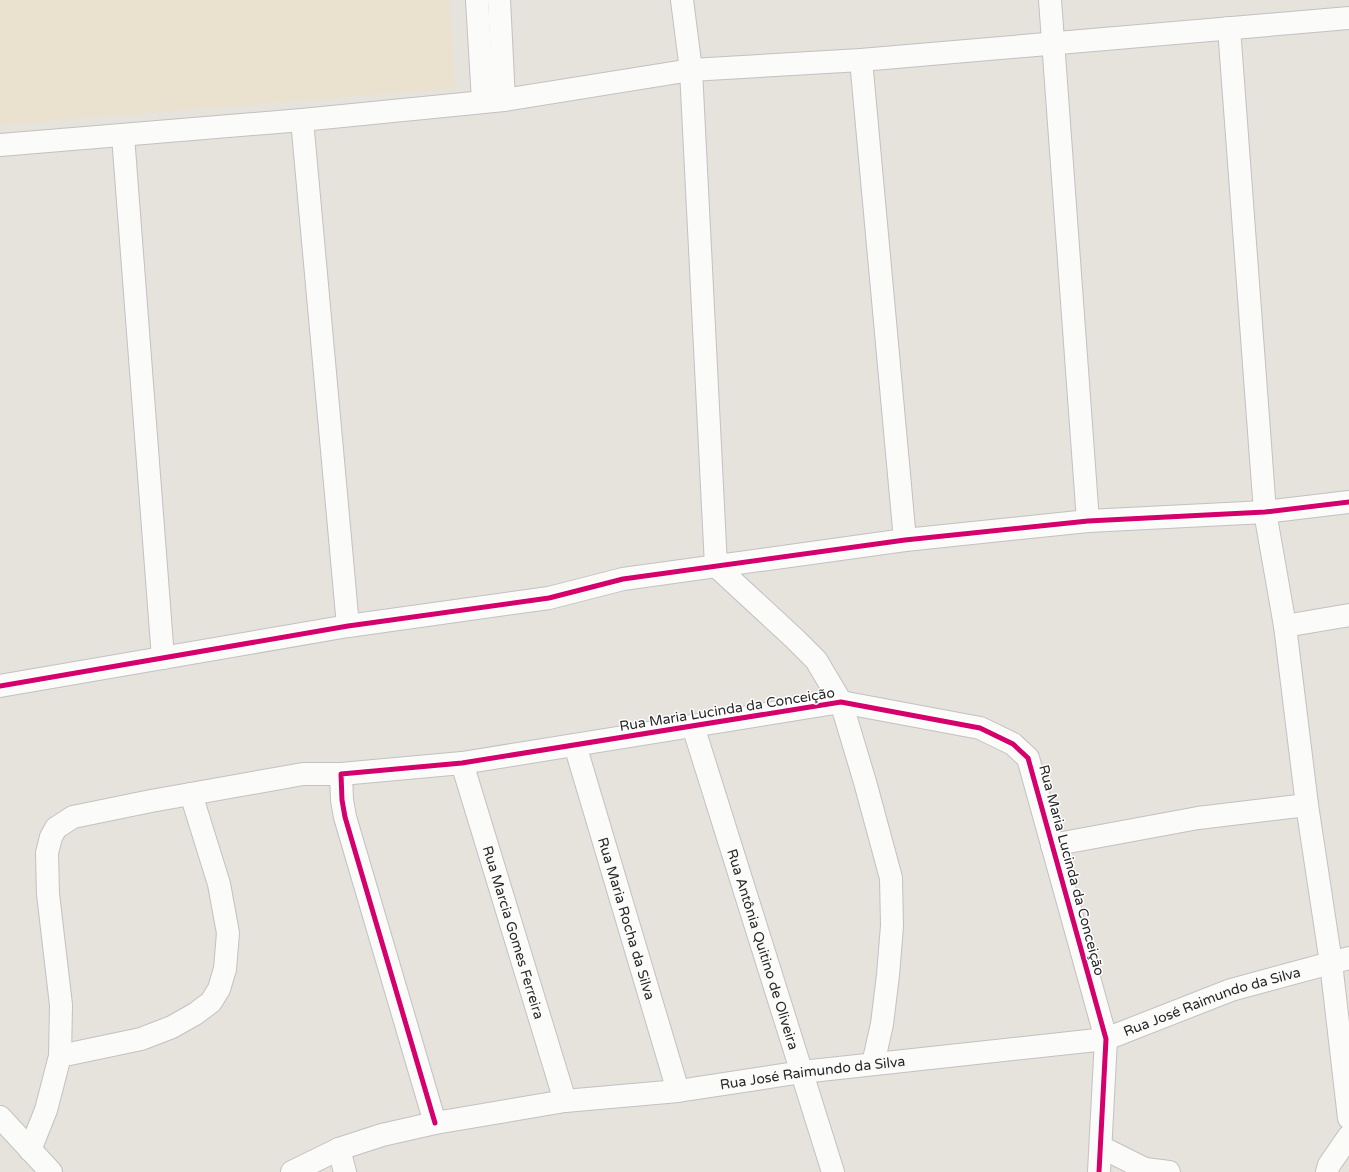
<svg xmlns="http://www.w3.org/2000/svg" width="1349" height="1172" viewBox="0 0 1349 1172" font-family="'Varela Round',sans-serif">
<style>
.education{fill:#eae1cf}
.lines{fill:none;stroke-linecap:round;stroke-linejoin:round}
.minor-casing{stroke:#c3c1c2;stroke-width:24}
.minor{stroke:#fbfbfa;stroke-width:22}
.cycleway-casing{stroke:#fff;stroke-width:8}
.cycleway{stroke:#d6006c;stroke-width:5}
.labels{text-anchor:middle;stroke-width:3;stroke-linejoin:round;paint-order:stroke}
.street-label{font-size:14px;fill:#272727;stroke:#fff}
</style>
<rect width="100%" height="100%" fill="#e6e2dc"/>
<path class="education" d="M0,0H449L455,88L0,125Z"/>
<g class="lines">
<g class="minor-casing">
<g id="minor">
<path d="M477,0L483,101"/>
<path d="M499,0L504,100"/>
<path d="M682,0L691,70L716,566L795,639L816,660L841,702L865,782L891,878L892,926L888,975L882,1024L873,1064"/>
<path d="M1050,0L1088,521"/>
<path d="M1229,28L1265,512L1285,626L1307,805L1331,963L1349,1118"/>
<path d="M861,60L905,540"/>
<path d="M302,120L348,626"/>
<path d="M123,136L163,658"/>
<path d="M0,145L302,120L504,100L691,70L861,60L1349,18"/>
<path d="M1285,626L1349,615"/>
<path d="M0,686L348,626L549,598L623,579L905,540L1088,521L1265,512L1349,502"/>
<path id="s1" d="M693,726L833,1172"/>
<path id="s2" d="M575,745L678,1091"/>
<path id="s3" d="M462,763L565,1101"/>
<path d="M1052,845L1198,818L1307,805"/>
<path d="M60,1056L141,1039L172,1027L195,1014L211,1002L219,989L225,969L228,933L219,884L191,794"/>
<path d="M0,1117L51,1172"/>
<path d="M435,1123L345,817L342,800L341,774L462,763L841,702L980,728L1013,744L1028,758L1106,1039L1099,1172"/>
<path d="M1101,1147L1145,1169L1147,1172"/>
<path d="M339,1149L345,1172"/>
<path d="M30,1150L46,1110L60,1056L61,1005L48,894L47,853L51,837L56,828L73,817L151,801L303,774H341"/>
<path d="M1145,1169L1169,1172"/>
<path id="s4" d="M292,1172L339,1149L382,1135L435,1123L565,1101L678,1091L802,1072L1106,1039L1231,990L1349,958"/>
<path d="M1327,1172L1329,1165L1349,1136"/>
</g>
</g>
<use href="#minor" class="minor"/>
<g class="cycleway-casing">
<path id="cycleway" d="M0,686L348,626L549,598L623,579L905,540L1088,521L1265,512L1349,502
M435,1123L345,817L342,800L341,774L462,763L841,702L980,728L1013,744L1028,758L1106,1039L1099,1172"/>
</g>
<use href="#cycleway" class="cycleway"/>
</g>
<g class="labels">
<g class="street-label">
<text transform="translate(727 709) rotate(-9)" y="5">Rua Maria Lucinda da Conceição</text>
<text transform="translate(1072 870) rotate(75)" y="5">Rua Maria Lucinda da Conceição</text>
<text dy="5" stroke="none"><textPath href="#s2" startOffset="181">Rua Maria Rocha da Silva</textPath></text>
<text dy="5" stroke="none"><textPath href="#s3" startOffset="177">Rua Marcia Gomes Ferreira</textPath></text>
<text dy="5" stroke="none"><textPath href="#s1" startOffset="234">Rua Antônia Quitino de Oliveira</textPath></text>
<text dy="5" stroke="none"><textPath href="#s4" startOffset="941">Rua José Raimundo da Silva</textPath></text>
<text dy="5" stroke="none"><textPath href="#s4" startOffset="533">Rua José Raimundo da Silva</textPath></text>
</g>
</g>
</svg>
